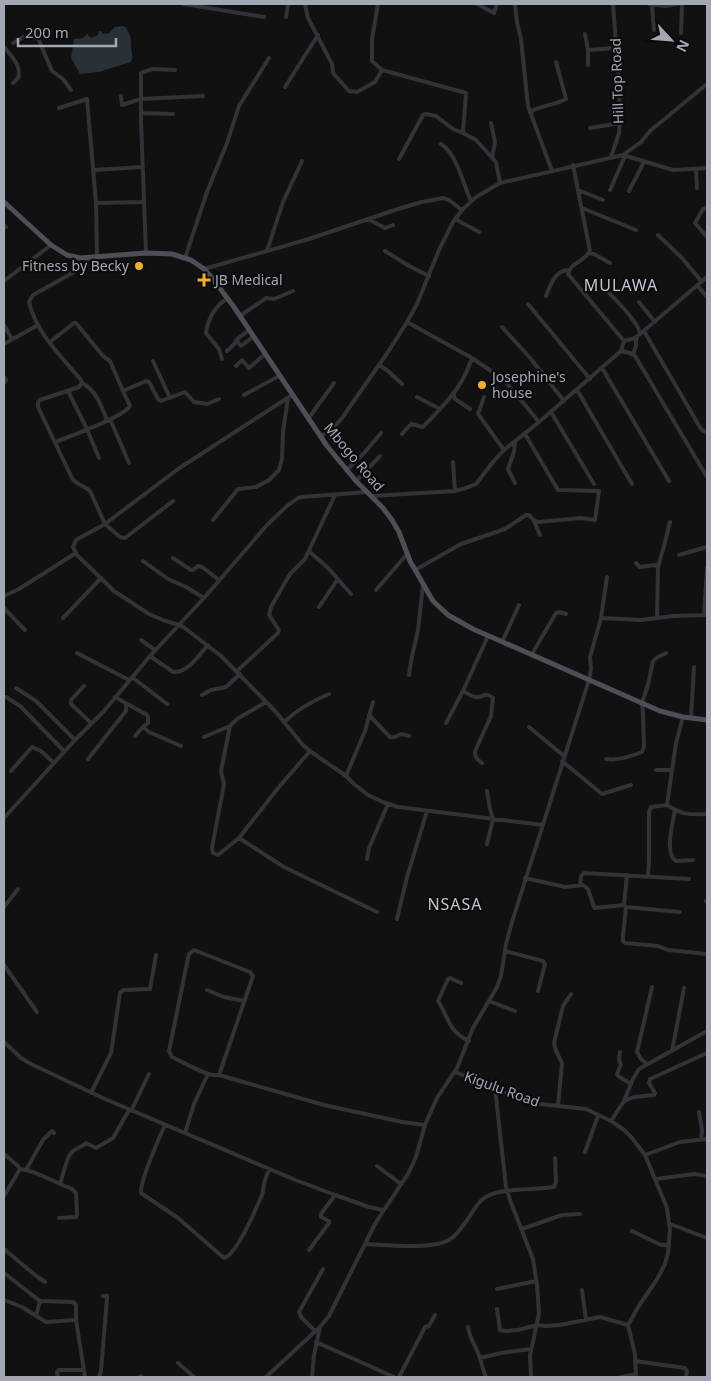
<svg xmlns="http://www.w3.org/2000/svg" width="711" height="1381" viewBox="0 0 711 1381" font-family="'Noto Sans',sans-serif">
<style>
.water{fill:#293137}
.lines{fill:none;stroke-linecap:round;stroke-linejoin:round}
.minor{stroke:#323237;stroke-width:4}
.major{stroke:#4e4f56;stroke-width:5}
.poi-dot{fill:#f0af2b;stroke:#0c0c0d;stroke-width:2}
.labels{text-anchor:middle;stroke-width:4.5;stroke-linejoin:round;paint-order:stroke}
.street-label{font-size:14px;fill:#a2a7b3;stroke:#0c0c0d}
.poi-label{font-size:14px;fill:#a2a7b3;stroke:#0c0c0d;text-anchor:start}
.quarter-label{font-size:16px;letter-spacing:1px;fill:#c3c6cf;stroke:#0c0c0d}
</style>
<rect width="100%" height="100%" fill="#111112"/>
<path class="water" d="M124,26C130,32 131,38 131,46C131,52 134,56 131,62L99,72L80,74L71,58L74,39L83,38L87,34L91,38L98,35L99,31H101L103,34L109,33L115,27Z"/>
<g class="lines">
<path class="minor" d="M184,4L264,17
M305,4L308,18L332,64L333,73L349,91L357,92L375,82L382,70
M378,4L372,39V61L382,70L466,93L463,133
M477,4L494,13L497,4
M515,4L517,22L521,39L528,106L552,171
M649,4L665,6L678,4
M652,5L654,30
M286,17L288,4
M681,33L682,4
M585,34L588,50V65
M13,43L35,31L52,71L63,79L71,90
M4,49L5,48C12,57 22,66 18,78L13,83
M588,50L616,48
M285,87L318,35
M121,96L122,105L141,99L203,96
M59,108L87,99L96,203L97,257
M530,112C538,106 556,105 566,99L556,62
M141,113L173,114
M491,123L495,142L492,158
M590,128L620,123
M441,144C457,154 463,184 471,201
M623,155L641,142L650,131L707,84
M611,157L619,133L620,123L619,84L613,4
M399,159L423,115L426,114L436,116L453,129L463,133L476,140L496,162L500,183
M573,165L590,251C585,261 570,263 568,274L624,341
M696,169L697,188
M93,170L143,167
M578,190L603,200
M610,190L625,156
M629,191L644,162
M96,203L144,202
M582,208L636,230
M707,208L703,209L695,223L707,237
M368,219L385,228L393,225
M455,219L479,232
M4,225L6,227
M658,235L681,257L702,282
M267,251L283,202L302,161
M385,251L409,266L429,276
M146,253L141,121V73L152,69L175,70
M589,253L594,254L610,263
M89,257L85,266L33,295L29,302C36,333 62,357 81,380L82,383L79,387L40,400L38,402V407L72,478C76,485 84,485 90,491L105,524L76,540L73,547L77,555L114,591L149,614L163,620L182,626L221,656L275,711L302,744L310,751L346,776L354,784L368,795L383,802L398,807L543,825
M185,258L207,192L227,143L239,106L269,58
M204,269L309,239L398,209L422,202L443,198L449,200L462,210
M4,281L51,245
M698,286L707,297
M606,290C615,299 639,322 640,334
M546,296C551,284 555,270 569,270
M639,302L655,322
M528,304L590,379
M240,316L266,298L274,299L293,291
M407,322L472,358L497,375L505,381L539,422
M4,325L12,339
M502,327L531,359L564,401
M249,330L236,340L241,346L253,337
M644,331L701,429L703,431L707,432
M50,342L74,323H76L103,356L110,361L123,391
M4,344L38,325
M227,351L237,341
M621,351L630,353L635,356L707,477
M633,354L636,346V341L637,337
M222,359L219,349L206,333C208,319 215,306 228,298
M153,361L170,398
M379,365L388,371L402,384
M236,366L242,360L249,368L265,354
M602,368L669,481
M4,377L6,380L4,383
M82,383C97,391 101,406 107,420
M577,390L632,484
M68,391L87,429L99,458
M453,393L455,399L470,409
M244,395L279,376
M417,397L440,409
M484,397L478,414L504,450
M551,412L594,484
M110,419L129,463
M308,419L334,383
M402,434L411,424L423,427C437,412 454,396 464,377C467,371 470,364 472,358
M320,437L335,426L342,418L390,349L407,322L417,304L439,250L453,222L462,210L476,197L500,183L623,155L673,170L707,168
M55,442C69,437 125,416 130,406L123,391L146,381L149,382L158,399L161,401L185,392L194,402L207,404L219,399
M453,462L455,491
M347,470L365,452L381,433
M356,481L380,456
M515,483L508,469L514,452L515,442
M372,496L455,491L466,488L476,484L493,462L504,450L539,422L621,351L624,341L635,338L640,334L707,277
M173,501L125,538L120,537L105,524L178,469L292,395
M213,520L238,489L256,487L269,480L279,470L282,459L283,432L288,398
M534,521L540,535
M309,551L329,569L351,594
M679,555L707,547
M173,558L191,570H193L198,566L202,567L219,580
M143,561L168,579L186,587L204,598
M636,563L640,567L655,565L658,567L657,618
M658,567L664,546L670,522
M415,570L461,544L505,529L526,515H529L534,520L538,522L581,518L595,520L599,491L558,490L525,434
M376,590L407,554
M4,596L19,589L76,553
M319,607L338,579
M4,608L25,630
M704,615L707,568
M63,618L101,578
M601,618L641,620L673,616L707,615
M141,640L155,650
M502,642L519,605
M77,653L129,680
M532,654L556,613L559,612L566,614
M150,656L173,672C188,673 199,655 208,645
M237,671L278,633L279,630L269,615L271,607L290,574L305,559L335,495
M409,675L411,661L418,630L423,585
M132,677L167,704
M84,686L71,700V704L91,723
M16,688L36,701L75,740
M463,691C467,693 472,697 476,697C484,698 484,691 493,698L491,716L475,751C474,757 478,760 482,763
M202,695L211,690L226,687L240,674
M6,697L20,706L64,751
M115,697L147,715L148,717V723L143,727L149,732L181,746
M369,715L390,737C399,739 396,731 409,736
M691,718L694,667
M284,722C298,709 312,701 329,694
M446,723L463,691L488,636
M230,726L221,771L224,784L212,848L213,853L218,855L239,838L279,787L310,751
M529,727L564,756
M135,736L143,727
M204,737L230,726L237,719L266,702
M88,759L126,711V703
M606,759C617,761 632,756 642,752L644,746L643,713L642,703L648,685L653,661L658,657L666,653
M562,761L602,794L631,785
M656,770H672
M11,771L32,747L41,751L54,763
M346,776L365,731L373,702
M667,805L676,743L683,717
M675,810C673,822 664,854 676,861L693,860
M4,818L75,740L104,711L150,656L204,598L267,525L287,506L298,498L302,497L367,492
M239,838L284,867L377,912
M487,844L493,819L490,809L487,791
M367,859L369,848L388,804
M627,875L624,905L626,907L680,912
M648,877L649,860V812L651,807L667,805C682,815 690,815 707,814
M525,878L565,887L583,885L588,889L594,907L595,908L624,905
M580,885L581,876L584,873L689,879
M706,901L707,902
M4,907L18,889
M626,907L623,936V941L625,943L658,946L668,950L707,954
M397,919L407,877L427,811
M505,951L543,961L545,964L538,991
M4,965L37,1012
M461,983L450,978L448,979L438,1001C449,1018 448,1031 469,1041
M207,990L224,997L244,1001
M489,1001L515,1011
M4,1042L21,1058L31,1064L105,1099L293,1179L335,1195L369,1207L383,1210
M672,1051L684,988
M620,1052L619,1059L621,1065L617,1074L618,1076L631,1084
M647,1064L641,1059L637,1052L652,987
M455,1072L531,1103L586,1109L611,1121L624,1130L632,1138L645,1155L667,1208L670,1230L668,1253L665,1264L656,1281L640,1304L628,1325L635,1354L636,1377
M219,1075L253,976L250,972L194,950L189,954L187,963L169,1051L172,1057C183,1062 209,1078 219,1075L324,1105L402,1122L425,1125
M495,1088L506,1187L510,1200L533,1259L537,1285L539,1313L530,1356L531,1377
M91,1093L111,1053L120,993L123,990L150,989L156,955
M624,1101L633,1079L639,1069L707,1031
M558,1106L562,1063L556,1051L554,1043L563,1006L571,994
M131,1111L149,1074
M699,1112L702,1130L701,1140
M611,1121L624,1101L634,1097L654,1095L655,1093L649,1083L650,1079L707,1053
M165,1125C159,1138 140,1181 141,1193L178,1218L224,1258C237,1255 256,1209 262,1195C264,1190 263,1185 265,1180C266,1176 268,1172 270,1169
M185,1133L194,1104L208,1074
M585,1152L598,1116
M4,1154L18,1166L20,1169L4,1196
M645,1155L680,1142L707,1139
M377,1166L401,1184
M20,1169C35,1171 47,1178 60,1184C63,1176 66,1158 72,1152C76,1148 81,1148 86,1143L96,1148L113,1138L129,1110
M26,1170L43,1140L52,1131L54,1133
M656,1179L694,1174L707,1176
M59,1218L76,1217L77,1215L76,1193L72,1189L60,1184
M670,1224L707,1238
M522,1229L562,1215L580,1214
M632,1231L661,1245H668
M365,1244C387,1245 431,1250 449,1240C456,1236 460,1230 465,1223C472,1214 478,1199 490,1195C505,1188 536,1190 554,1187L556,1182L555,1158
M4,1249L35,1275L45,1282
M309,1250L329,1223V1221L321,1217V1214L335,1195
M4,1273L40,1301L73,1302L76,1305V1320L85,1377
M497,1289L536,1281
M582,1290L586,1320
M4,1300L22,1307L46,1322L76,1320
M497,1309L500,1330L506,1331L518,1330L537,1325L546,1326L560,1325L600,1317L628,1325
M36,1316L40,1301
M468,1327C470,1340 476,1346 480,1358C482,1364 483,1371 486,1377
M315,1331L301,1317L299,1312L323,1269
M316,1342L394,1377
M480,1358L501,1353L531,1349
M635,1361L685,1368L687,1371L686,1377
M178,1363L194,1377
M58,1377L57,1372L59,1370H84
M99,1377L101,1371L107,1298V1296H103
M139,1377L141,1376
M266,1377L320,1327L329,1316L376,1222L408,1174L416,1157L425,1125L437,1098L457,1068L473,1028L497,987L501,976L506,944L512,922L589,680L591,669L590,657L601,618L607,577
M312,1377L314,1355L320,1327
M399,1377L421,1335L425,1327L429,1326L435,1315
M621,1377L636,1374"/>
<path class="major" d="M4,202L51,245L67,255L80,258L146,253L172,254L191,260L204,269L212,278L234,307L327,446L356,481L383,508L392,520L399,532L410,561L433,601L448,615L473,629L660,711L683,717L707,720"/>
</g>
<g class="poi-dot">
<circle cx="139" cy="266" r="5"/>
<path d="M201.5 272.5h5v5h5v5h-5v5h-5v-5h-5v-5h5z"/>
<circle cx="482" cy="385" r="5"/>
</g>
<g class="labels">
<g class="street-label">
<text transform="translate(617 81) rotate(-92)" y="5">Hill Top Road</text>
<text transform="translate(354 457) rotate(50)" y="5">Mbogo Road</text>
<text transform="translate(502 1089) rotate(20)" y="5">Kigulu Road</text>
</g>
<g class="poi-label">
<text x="129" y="271" text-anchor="end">Fitness by Becky</text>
<text x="215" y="285">JB Medical</text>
<text x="492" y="382">Josephine's<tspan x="492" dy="16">house</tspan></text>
</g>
<g class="quarter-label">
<text x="621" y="291">MULAWA</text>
<text x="455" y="910">NSASA</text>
</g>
</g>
<rect width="711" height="1381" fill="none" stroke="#a2a7b3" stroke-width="10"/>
<g transform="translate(671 40) rotate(116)" stroke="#0c0c0d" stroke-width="4" paint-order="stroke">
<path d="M0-4L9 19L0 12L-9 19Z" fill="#a2a7b3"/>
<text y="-8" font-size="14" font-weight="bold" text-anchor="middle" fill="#a2a7b3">N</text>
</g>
<path d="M18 38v8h98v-8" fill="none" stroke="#a2a7b3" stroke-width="2.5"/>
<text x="25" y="38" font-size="15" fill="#a2a7b3" stroke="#0c0c0d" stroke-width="4" paint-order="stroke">200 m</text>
</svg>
